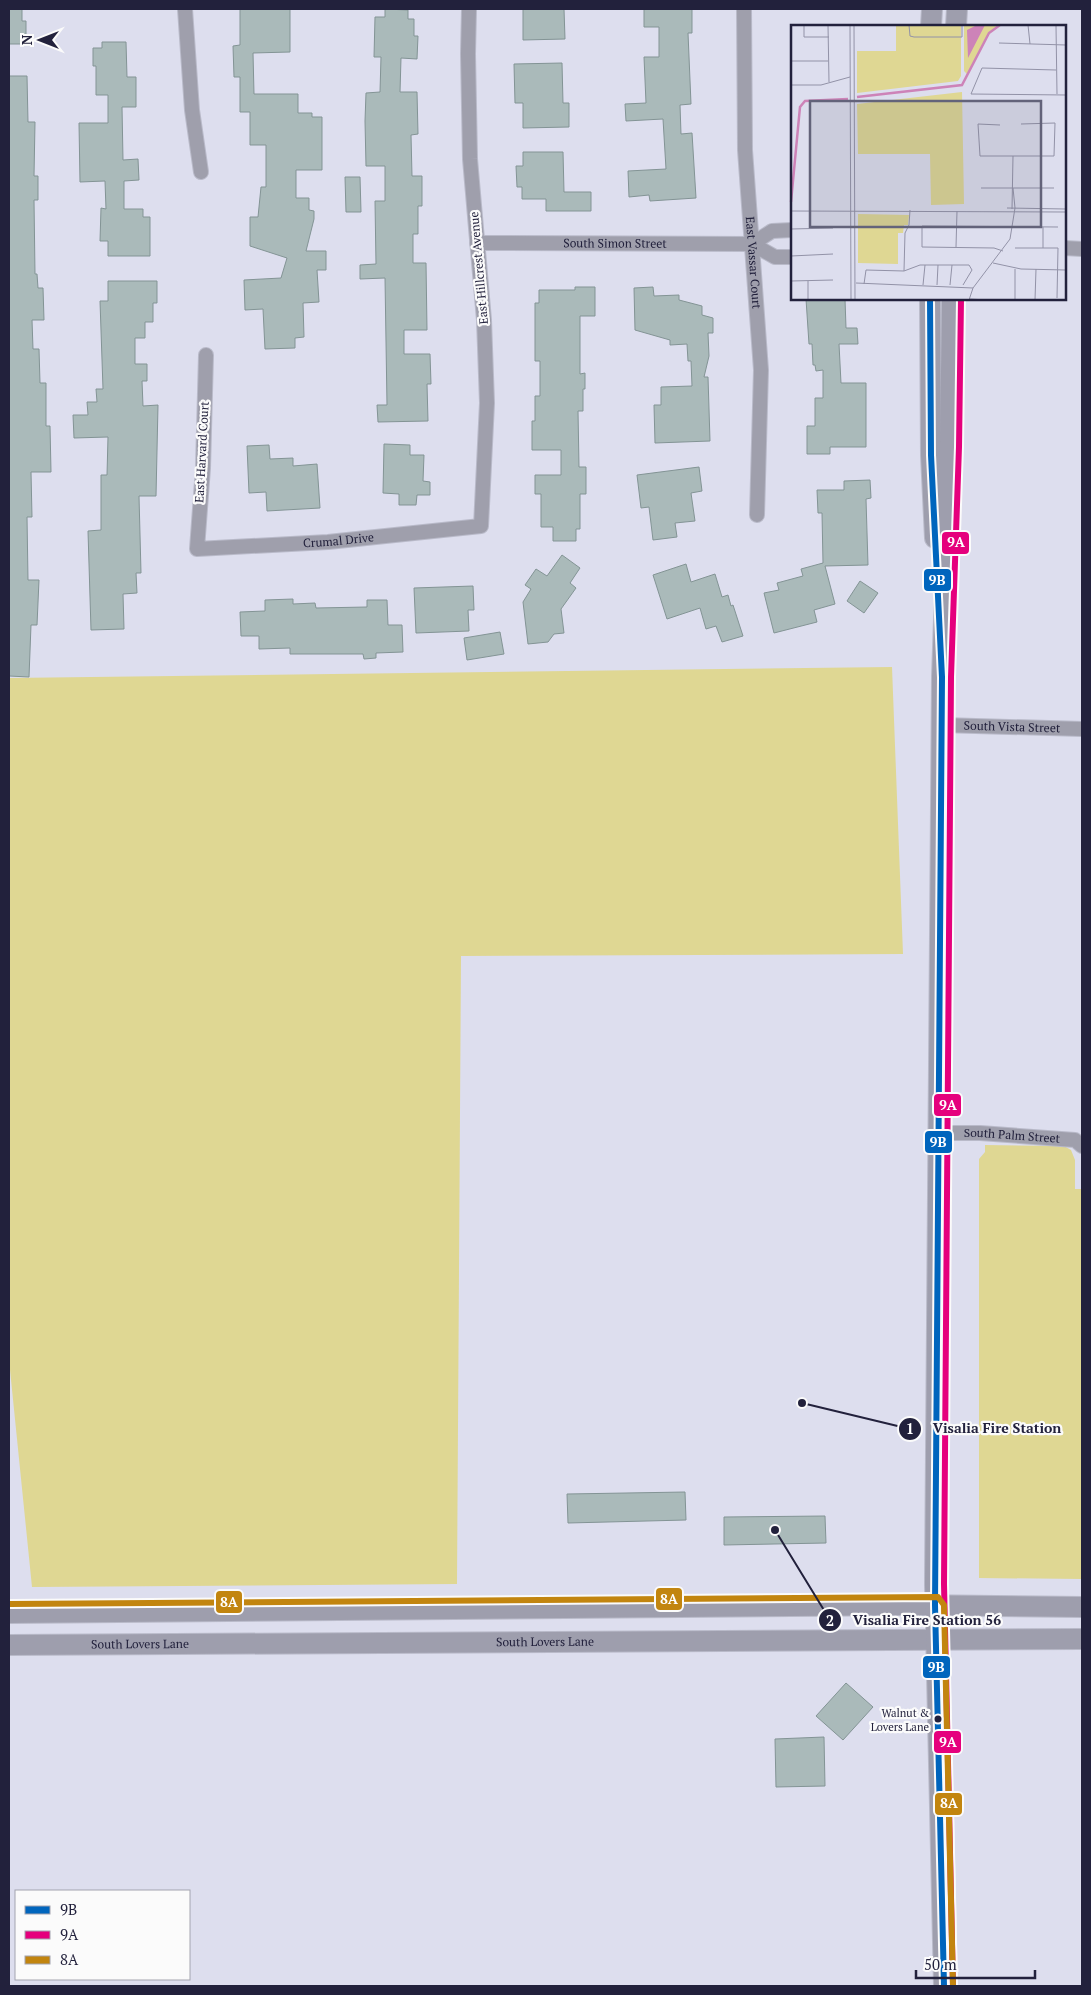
<svg xmlns="http://www.w3.org/2000/svg" width="1091" height="1995" viewBox="0 0 1091 1995" font-family="'PT Serif',serif">
<style>
.green{fill:#dfd793}
.building{fill:#aababa;stroke:#839495}
.lines{fill:none;stroke-linecap:round;stroke-linejoin:round}
.minor-casing{stroke:#b9bac9;stroke-width:16}
.secondary-casing{stroke:#b9bac9;stroke-width:22}
.minor{stroke:#9f9fac;stroke-width:14}
.secondary{stroke:#9e9ead;stroke-width:20}
.bus-1-casing{stroke:#fbfbfb;stroke-width:10}
.bus-2-casing{stroke:#fbfbfb;stroke-width:10}
.bus-3-casing{stroke:#fbfbfb;stroke-width:10}
.bus-1{stroke:#0065bd;stroke-width:6}
.bus-2{stroke:#e5007d;stroke-width:6}
.bus-3{stroke:#c2850f;stroke-width:6}
.bus-dot{fill:#22213c;stroke:#fbfbfb;stroke-width:2}
.labels{text-anchor:middle;stroke-width:4.5;stroke-linejoin:round;paint-order:stroke}
.bus-label{font-size:11px;fill:#22213c;stroke:#fbfbfb;text-anchor:end}
.street-label{font-size:12px;fill:#22213c;stroke:#fbfbfb}
.inset-river{fill:none;stroke:#cd83b8;stroke-width:2.5}
.inset-road{fill:none;stroke:#9292a7;stroke-width:1}
.view{fill:#63637a;fill-opacity:0.15;stroke:#63637a;stroke-width:2.5}
.inset-edge{fill:none;stroke:#22213c;stroke-width:2.5}
.leader{fill:none;stroke:#22213c;stroke-width:2}
.callout-dot{fill:#22213c;stroke:#fbfbfb;stroke-width:2}
.mark-label{font-size:15px;text-anchor:middle;font-weight:bold;fill:#fff}
.callout-label{font-size:14px;text-anchor:middle;font-weight:bold;fill:#22213c;stroke:#fbfbfb;stroke-width:4.5;stroke-linejoin:round;paint-order:stroke}
.line-badge{stroke:#fbfbfb;stroke-width:2}
.badge-label{font-size:14px;text-anchor:middle;font-weight:bold;fill:#fff}
</style>
<rect width="100%" height="100%" fill="#dddeee"/>
<path class="green" d="M892,667L903,954L461,956L457,1584L32,1587L9,1360V678Z
M985,1145L1064,1146L1071,1150L1075,1160V1189H1082V1579L979,1578V1159L985,1152Z"/>
<path class="building" d="M9,9H22V21H26V44H9Z
M240,9H290V52L253,53L254,94H298V113H312V117H322V170H296V198H309V210L314,211V219L306,251H326V270H317L319,302L303,303L304,337L295,338V348L265,349L263,309L245,310L244,280L281,278L287,258L250,246V217H258L261,187H266V145H250V112H240V77H234L233,46L240,45Z
M385,9L408,10V19H414V36H418L417,59L401,58L400,92H417L418,134L411,135L412,176H422V206H418V234H413V263H426L427,330H404V354H430L431,384H427L428,421L378,422L377,405H387L385,278L360,279V265L376,264L375,201H385V166H366L365,121L366,93L380,92L381,57H374L375,17H385Z
M523,9H564L565,39L523,40Z
M644,9H692V33H688L691,104L680,105L681,134L692,133L696,198L650,201L649,195L629,197L628,171L666,169L663,119L626,121L625,104L646,103L644,57H659V27H644Z
M102,42H126L127,77H136V107H122L123,160L138,159L139,180L124,181V209H143V217H150V256H108V241H100L101,208L106,209L105,181L80,182L79,123H108V95H96V66H93V48H102Z
M562,63L563,103H569V127L523,128V103H515L514,64Z
M9,76H27L28,122H35L34,176H38V200H34L35,274H37L38,288H43L44,320H32L33,349H39L40,383H46V426H50L51,472H31L32,517H27L28,580H39L37,625H31L29,677L9,676Z
M523,152H563L564,192H591V211H546V199H522V187H517L516,166H523Z
M345,177H360L361,212H346Z
M108,281H157V303H153V322H145V338H135V364H147V381H142L143,406L158,405L156,496H139L141,573H136L137,593L123,594L124,629L91,630L88,531L101,530V475H107L108,437L74,438L73,415H88L87,402H97L96,389H103L100,301H108Z
M575,287H595V316H580V374L585,373V389H583V411H578L579,467H586V494H580V529H576V541H553V527H541V494H535V475H561V450H532V421H535V396H540V361H535V303H539V290H575Z
M653,287L654,296L679,295V300L702,306V315L713,318V333H708L709,356L704,377H708L710,441L655,443L654,405H661V387L692,386L691,361H688L687,344L670,345V340L635,330L634,288Z
M806,299H845L846,328H857L858,344H839L841,383H866V447H830V454H807V426H815V398H823V370L816,371L815,365H813L812,344H809Z
M384,444L410,445V455H424L423,481L430,482V495H417L416,505H399V494L383,493Z
M269,445L270,459L293,458V466L317,464L320,508L267,511L266,492L249,493L247,446Z
M699,467L702,491L691,493L695,521L675,523L677,537L653,540L649,507L641,508L637,475Z
M870,480L871,498L866,499L868,565L825,566L835,604L814,610L817,622L774,633L764,593L779,590L777,583L803,576L801,569L823,563L822,513H818L817,490H844V481Z
M562,555L580,568L570,583L576,588L561,609L564,633L554,634L548,642L528,644L523,602L531,589L525,585L536,569L547,576Z
M686,564L691,582L715,574L722,597L728,595L731,606L733,605L743,636L722,642L716,626L706,629L700,608L667,619L653,575Z
M860,581L878,593L864,613L847,601Z
M473,586L474,610H468L469,631L416,633L414,588Z
M293,599V604L315,603L316,608L367,607V600H387L388,625H402L403,652L376,653V658L364,659L363,654H290V648L259,649V636H241L240,612L265,611V600Z
M500,632L504,654L467,660L464,638Z
M685,1492L686,1520L568,1523L567,1494Z
M825,1516L826,1543L724,1545V1517Z
M846,1683L873,1707L843,1740L816,1716Z
M824,1737L825,1786L776,1787L775,1739Z"/>
<g class="lines">
<g class="minor-casing">
<g id="minor">
<path d="M185,9L192,110L201,172"/>
<path id="s1" d="M744,9L745,150L761,370L757,515"/>
<path id="s2" d="M477,243L752,244L775,257H792"/>
<path d="M752,244L772,231L792,230"/>
<path d="M1065,248L1082,249"/>
<path id="s3" d="M206,355L203,468L197,549L328,542L481,526L487,403L484,320L470,159L468,54L469,9"/>
<path id="s4" d="M942,725L1082,729"/>
<path id="s5" d="M940,1133H980L1075,1140L1082,1146"/>
</g>
</g>
<g class="secondary-casing">
<g id="secondary">
<path d="M931,26L932,9"/>
<path d="M956,26L957,9"/>
<path d="M930,299L931,455L935,538"/>
<path d="M9,1613L910,1605L1082,1607"/>
<path id="s6" d="M9,1645L1082,1639"/>
<path d="M944,1986L935,1584L942,677L950,447L952,299"/>
</g>
</g>
<use href="#minor" class="minor"/>
<use href="#secondary" class="secondary"/>
<g class="bus-1-casing">
<path id="bus-1" d="M930,299L931,455L942,677L935,1605L944,1986"/>
</g>
<g class="bus-2-casing">
<path id="bus-2" d="M953,1986L944,1584L951,677L959,447L961,299"/>
</g>
<g class="bus-3-casing">
<path id="bus-3" d="M9,1604L938,1597L944,1605L953,1986"/>
</g>
<use href="#bus-1" class="bus-1"/>
<use href="#bus-2" class="bus-2"/>
<use href="#bus-3" class="bus-3"/>
</g>
<circle class="bus-dot" cx="938" cy="1719" r="4.5"/>
<g class="labels">
<g class="bus-label">
<text x="929" y="1717">Walnut &amp;<tspan x="929" dy="14">Lovers Lane</tspan></text>
</g>
<g class="street-label">
<text dy="4" stroke="none"><textPath href="#s2" startOffset="138">South Simon Street</textPath></text>
<text dy="4" stroke="none"><textPath href="#s1" startOffset="254">East Vassar Court</textPath></text>
<text transform="translate(479 268) rotate(-95)" y="4">East Hillcrest Avenue</text>
<text transform="translate(202 452) rotate(-87)" y="4">East Harvard Court</text>
<text dy="4" stroke="none"><textPath href="#s3" startOffset="336">Crumal Drive</textPath></text>
<text dy="4" stroke="none"><textPath href="#s4" startOffset="70">South Vista Street</textPath></text>
<text dy="4" stroke="none"><textPath href="#s5" startOffset="72">South Palm Street</textPath></text>
<text dy="4" stroke="none"><textPath href="#s6" startOffset="536">South Lovers Lane</textPath></text>
<text dy="4" stroke="none"><textPath href="#s6" startOffset="131">South Lovers Lane</textPath></text>
</g>
</g>
<g transform="translate(791 25)">
<rect width="275" height="275" fill="#dddeee"/>
<path d="M105,0H170V51L167,56L66,68V26H105ZM173,0H207L198,7L176,49L173,46ZM171,67L173,179L140,180L139,129H67L66,79ZM67,189L118,190L117,200H113L112,208H107V239L67,238Z" fill="#dfd793"/>
<path d="M186,0H194L177,33L176,5Z" fill="#cd83b8"/>
<path class="inset-river" d="M66,72L171,60L198,8L209,0M0,177L9,82L14,76L57,74"/>
<path class="inset-road" d="M13,0V12H38M37,0L38,57M59,0L60,275M63,0L64,275M118,0L119,11L123,12H171V0M237,0L239,19M265,1L266,69M208,18L275,20M0,36H37M265,45L191,43L180,69L275,70M0,60H30L59,52M0,85V119M209,100L187,99L189,131H263L264,98L230,99M190,163H263M216,183L275,184M221,184L222,131M0,186L275,187M252,202V223M0,204L42,203M165,222L166,186M224,223H267L266,273M212,226L203,223L131,222V201L267,202M0,231L42,229M202,238L230,244L275,245M224,244V275M113,246L114,208L118,200L119,185M0,256L42,255M17,256V275M65,258L182,263M73,259L75,245L113,246L129,240H178L181,245L172,260M132,260L134,240M146,260L147,240M159,260L161,240M178,274L196,275M178,275L182,263L219,214L224,183L222,163M244,275L245,244"/>
<path class="view" d="M19,76H250V202H19Z"/>
<rect width="275" height="275" class="inset-edge"/>
</g>
<path class="leader" d="M802 1403L910 1429M775 1530L830 1620"/>
<g class="callout-dot">
<circle cx="802" cy="1403" r="5"/>
<circle cx="775" cy="1530" r="5"/>
<circle cx="910" cy="1429" r="12"/>
<circle cx="830" cy="1620" r="12"/>
</g>
<g class="mark-label">
<text x="910" y="1434">1</text>
<text x="830" y="1626">2</text>
</g>
<g class="callout-label">
<text x="997" y="1433">Visalia Fire Station</text>
<text x="927" y="1625">Visalia Fire Station 56</text>
</g>
<g class="line-badge">
<rect x="941" y="531" width="29" height="24" rx="5" fill="#e5007d"/>
<rect x="923" y="568" width="29" height="24" rx="5" fill="#0065bd"/>
<rect x="933" y="1093" width="29" height="24" rx="5" fill="#e5007d"/>
<rect x="924" y="1130" width="29" height="24" rx="5" fill="#0065bd"/>
<rect x="655" y="1587" width="28" height="24" rx="5" fill="#c2850f"/>
<rect x="215" y="1590" width="28" height="24" rx="5" fill="#c2850f"/>
<rect x="922" y="1655" width="29" height="24" rx="5" fill="#0065bd"/>
<rect x="933" y="1730" width="29" height="24" rx="5" fill="#e5007d"/>
<rect x="934" y="1792" width="29" height="24" rx="5" fill="#c2850f"/>
</g>
<g class="badge-label">
<text x="956" y="547">9A</text>
<text x="937" y="585">9B</text>
<text x="948" y="1110">9A</text>
<text x="938" y="1147">9B</text>
<text x="669" y="1604">8A</text>
<text x="229" y="1607">8A</text>
<text x="936" y="1672">9B</text>
<text x="948" y="1747">9A</text>
<text x="949" y="1808">8A</text>
</g>
<rect width="1091" height="1995" fill="none" stroke="#22213c" stroke-width="20"/>
<rect x="15" y="1890" width="175" height="90" fill="#fbfbfb" stroke="#a4a4af"/>
<rect x="25" y="1906" width="25" height="8" fill="#0065bd" stroke="#a4a4af"/>
<text x="60" y="1915" font-size="15" fill="#22213c">9B</text>
<rect x="25" y="1931" width="25" height="8" fill="#e5007d" stroke="#a4a4af"/>
<text x="60" y="1940" font-size="15" fill="#22213c">9A</text>
<rect x="25" y="1956" width="25" height="8" fill="#c2850f" stroke="#a4a4af"/>
<text x="60" y="1965" font-size="15" fill="#22213c">8A</text>
<g transform="translate(40 40) rotate(270)" stroke="#fbfbfb" stroke-width="4" paint-order="stroke">
<path d="M0-4L9 19L0 12L-9 19Z" fill="#22213c"/>
<text y="-8" font-size="14" font-weight="bold" text-anchor="middle" fill="#22213c">N</text>
</g>
<path d="M916 1970v8h119v-8" fill="none" stroke="#22213c" stroke-width="2.5"/>
<text x="924" y="1970" font-size="15" fill="#22213c" stroke="#fbfbfb" stroke-width="4" paint-order="stroke">50 m</text>
</svg>
